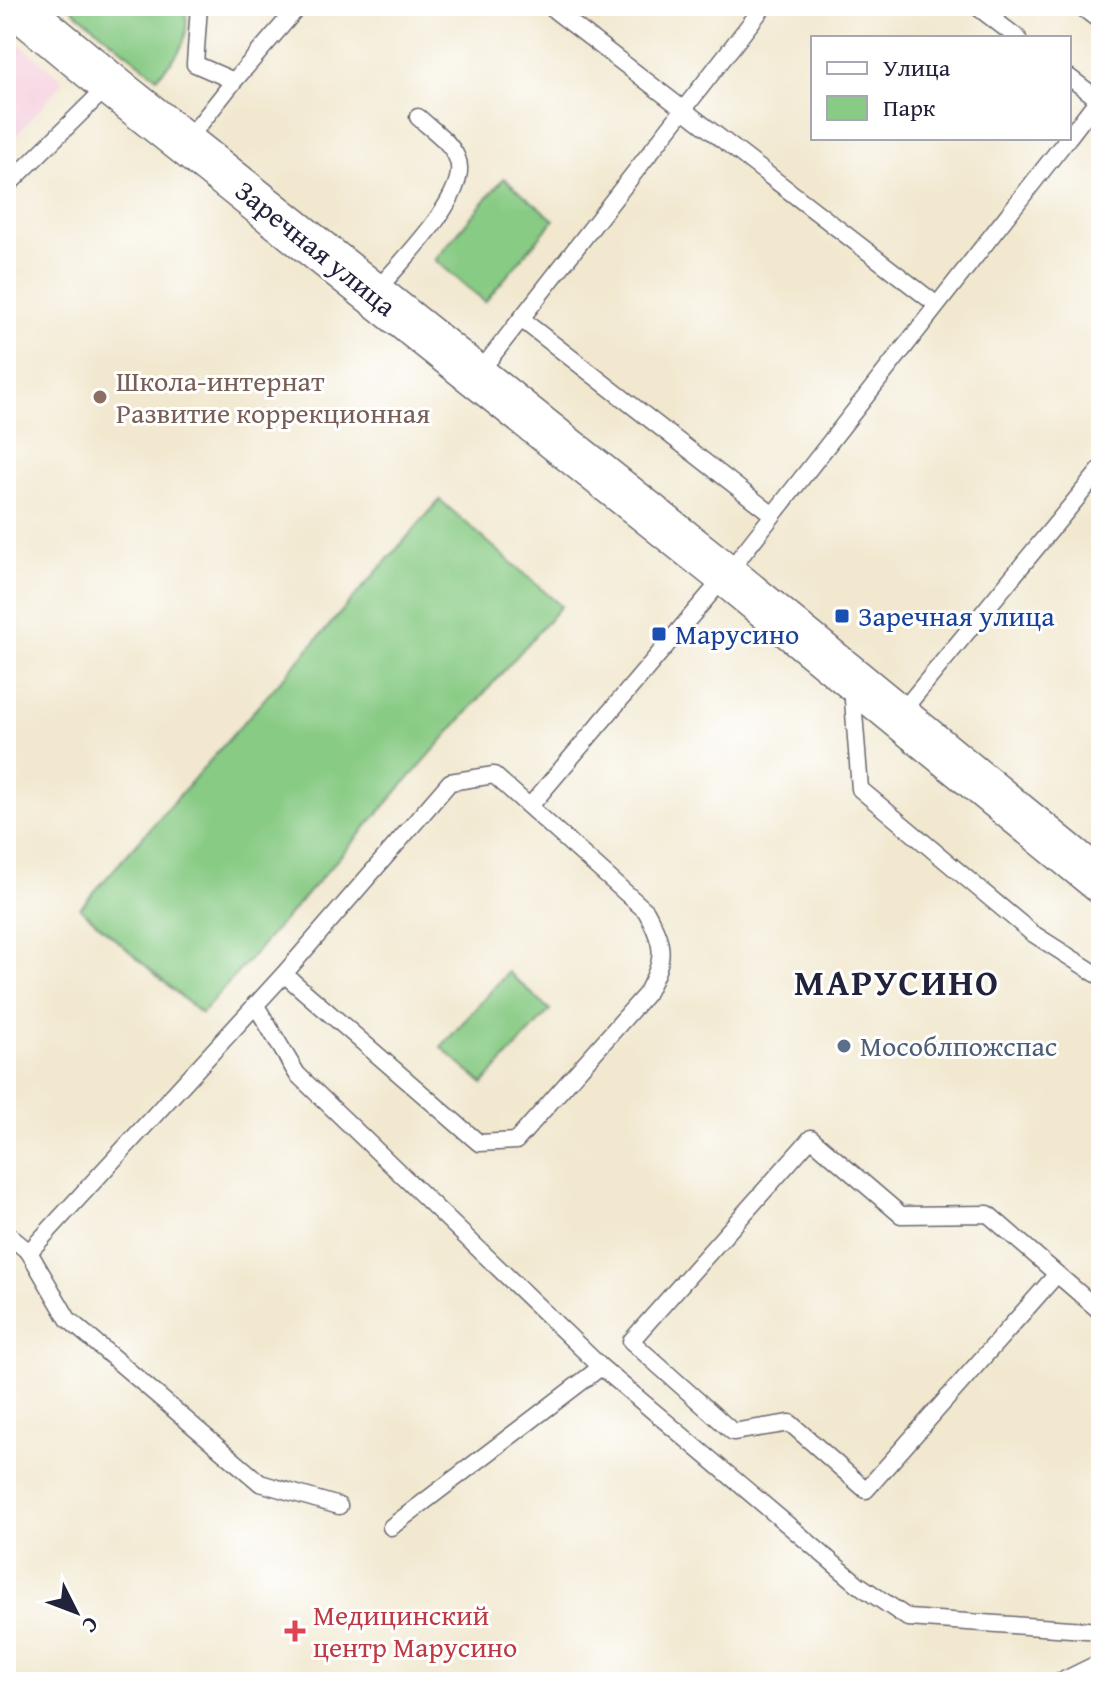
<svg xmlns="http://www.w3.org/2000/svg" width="1107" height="1688" viewBox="0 0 1107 1688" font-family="'Gentium Book Plus',serif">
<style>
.built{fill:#f4cfdd}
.green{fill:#88cb84;stroke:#557660;stroke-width:2}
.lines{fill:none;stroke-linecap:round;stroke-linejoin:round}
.service-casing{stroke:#6a676f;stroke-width:19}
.tertiary-casing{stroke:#6a676f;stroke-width:45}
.service{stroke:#fff;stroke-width:16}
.tertiary{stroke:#fff;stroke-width:42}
.education-dot{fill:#8d6e63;stroke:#fff;stroke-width:3}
.transit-dot{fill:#1a4fb4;stroke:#fff;stroke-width:3}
.service-dot{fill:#5c6f8a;stroke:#fff;stroke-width:3}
.health-dot{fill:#e0444e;stroke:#fff;stroke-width:3}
.labels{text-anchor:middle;stroke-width:6;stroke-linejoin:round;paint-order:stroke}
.street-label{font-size:28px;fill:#22223b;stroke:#fff}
.education-label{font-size:28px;fill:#785e54;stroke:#fff;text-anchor:start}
.transit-label{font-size:28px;fill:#164399;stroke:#fff;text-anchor:start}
.service-label{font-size:28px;fill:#4e5e75;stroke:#fff;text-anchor:start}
.health-label{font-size:28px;fill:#be3a42;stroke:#fff;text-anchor:start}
.district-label{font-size:36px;font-weight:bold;letter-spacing:2px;fill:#22223b;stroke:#fff}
</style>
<rect width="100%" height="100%" fill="#fff"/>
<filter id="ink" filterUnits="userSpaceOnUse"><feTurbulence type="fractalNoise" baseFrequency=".0125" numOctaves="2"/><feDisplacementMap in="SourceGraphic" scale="16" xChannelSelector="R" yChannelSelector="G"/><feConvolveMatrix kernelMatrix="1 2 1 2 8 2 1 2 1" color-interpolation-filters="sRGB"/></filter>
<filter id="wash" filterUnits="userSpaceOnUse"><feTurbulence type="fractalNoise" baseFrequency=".006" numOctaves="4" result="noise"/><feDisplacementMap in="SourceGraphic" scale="32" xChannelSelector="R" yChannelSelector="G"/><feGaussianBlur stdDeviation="1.8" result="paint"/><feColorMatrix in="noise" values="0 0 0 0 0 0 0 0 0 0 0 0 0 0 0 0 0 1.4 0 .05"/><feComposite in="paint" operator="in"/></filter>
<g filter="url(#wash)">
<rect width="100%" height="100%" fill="#f1e8cf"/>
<path class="built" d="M6,33L64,81L6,148Z"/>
<path class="green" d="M68,6H185C191,41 180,53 157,77Z
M504,178L554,220L485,302L435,260Z
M440,500L561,606L201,1014L80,908Z
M508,972L550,1010L483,1084L441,1047Z"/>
</g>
<g filter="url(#ink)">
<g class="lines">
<g class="service-casing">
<path id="service" d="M549,6L937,305
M976,6L1018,38
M1080,6L1101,22
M1069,77L1098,99L1069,137
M234,81L299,6
M185,143L234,81L195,64L199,6
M6,187L110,84
M374,293C396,267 473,193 457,158C450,141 431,129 418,117
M521,319L773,515L1068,138
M478,374L764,6
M852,687L860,789L1032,933L1101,977
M899,715L1101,469
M530,806L726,575L773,515
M255,1004L297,1074L601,1367L859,1585L908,1618L1101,1631
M811,1138L901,1215L988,1214L1057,1274L866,1490L790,1423L733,1432L631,1341Z
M6,1233L29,1252L68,1319L260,1483L339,1506
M29,1252L284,974L450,782L494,775L646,911C666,948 665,958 646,994L516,1141L479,1143L284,974
M1057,1274L1101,1312
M391,1527L601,1367
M1060,1682L1101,1662"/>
</g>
<g class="tertiary-casing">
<path id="tertiary" d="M16,6L110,84L726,575L1101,882"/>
</g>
<use href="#service" class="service"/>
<use href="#tertiary" class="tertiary"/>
</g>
</g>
<circle class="education-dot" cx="100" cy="397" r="8"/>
<g class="transit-dot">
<rect x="834" y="608" width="16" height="16" rx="4"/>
<rect x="651" y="626" width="16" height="16" rx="4"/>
</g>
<circle class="service-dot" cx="844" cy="1046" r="8"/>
<path class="health-dot" d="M291 1619h8v8h8v8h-8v8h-8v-8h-8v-8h8z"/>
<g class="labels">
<g class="street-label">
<text transform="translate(316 248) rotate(39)" y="10">Заречная улица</text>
</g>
<g class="education-label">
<text x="116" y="391">Школа-интернат<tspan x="116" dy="32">Развитие коррекционная</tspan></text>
</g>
<g class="transit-label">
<text x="858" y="626">Заречная улица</text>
<text x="675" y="644">Марусино</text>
</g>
<g class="service-label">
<text x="860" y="1056">Мособлпожспас</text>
</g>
<g class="health-label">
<text x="313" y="1625">Медицинский<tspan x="313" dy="32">центр Марусино</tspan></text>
</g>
<g class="district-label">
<text x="897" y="995">МАРУСИНО</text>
</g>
</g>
<rect width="1107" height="1688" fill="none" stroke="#fff" stroke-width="32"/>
<rect x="811" y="36" width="260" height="104" fill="#ffffff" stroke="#a7a7b1" stroke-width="2"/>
<rect x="827" y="62" width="40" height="12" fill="#ffffff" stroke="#a7a7b1" stroke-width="2"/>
<text x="883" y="76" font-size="24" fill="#22223b">Улица</text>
<rect x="827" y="96" width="40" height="24" fill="#88cb84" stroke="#a7a7b1" stroke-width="2"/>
<text x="883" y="116" font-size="24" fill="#22223b">Парк</text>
<g transform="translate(76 1612) rotate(132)" stroke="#ffffff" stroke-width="6" paint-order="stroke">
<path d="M0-6L14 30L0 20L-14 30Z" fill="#22223b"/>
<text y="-12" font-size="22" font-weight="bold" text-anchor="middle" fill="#22223b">С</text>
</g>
</svg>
